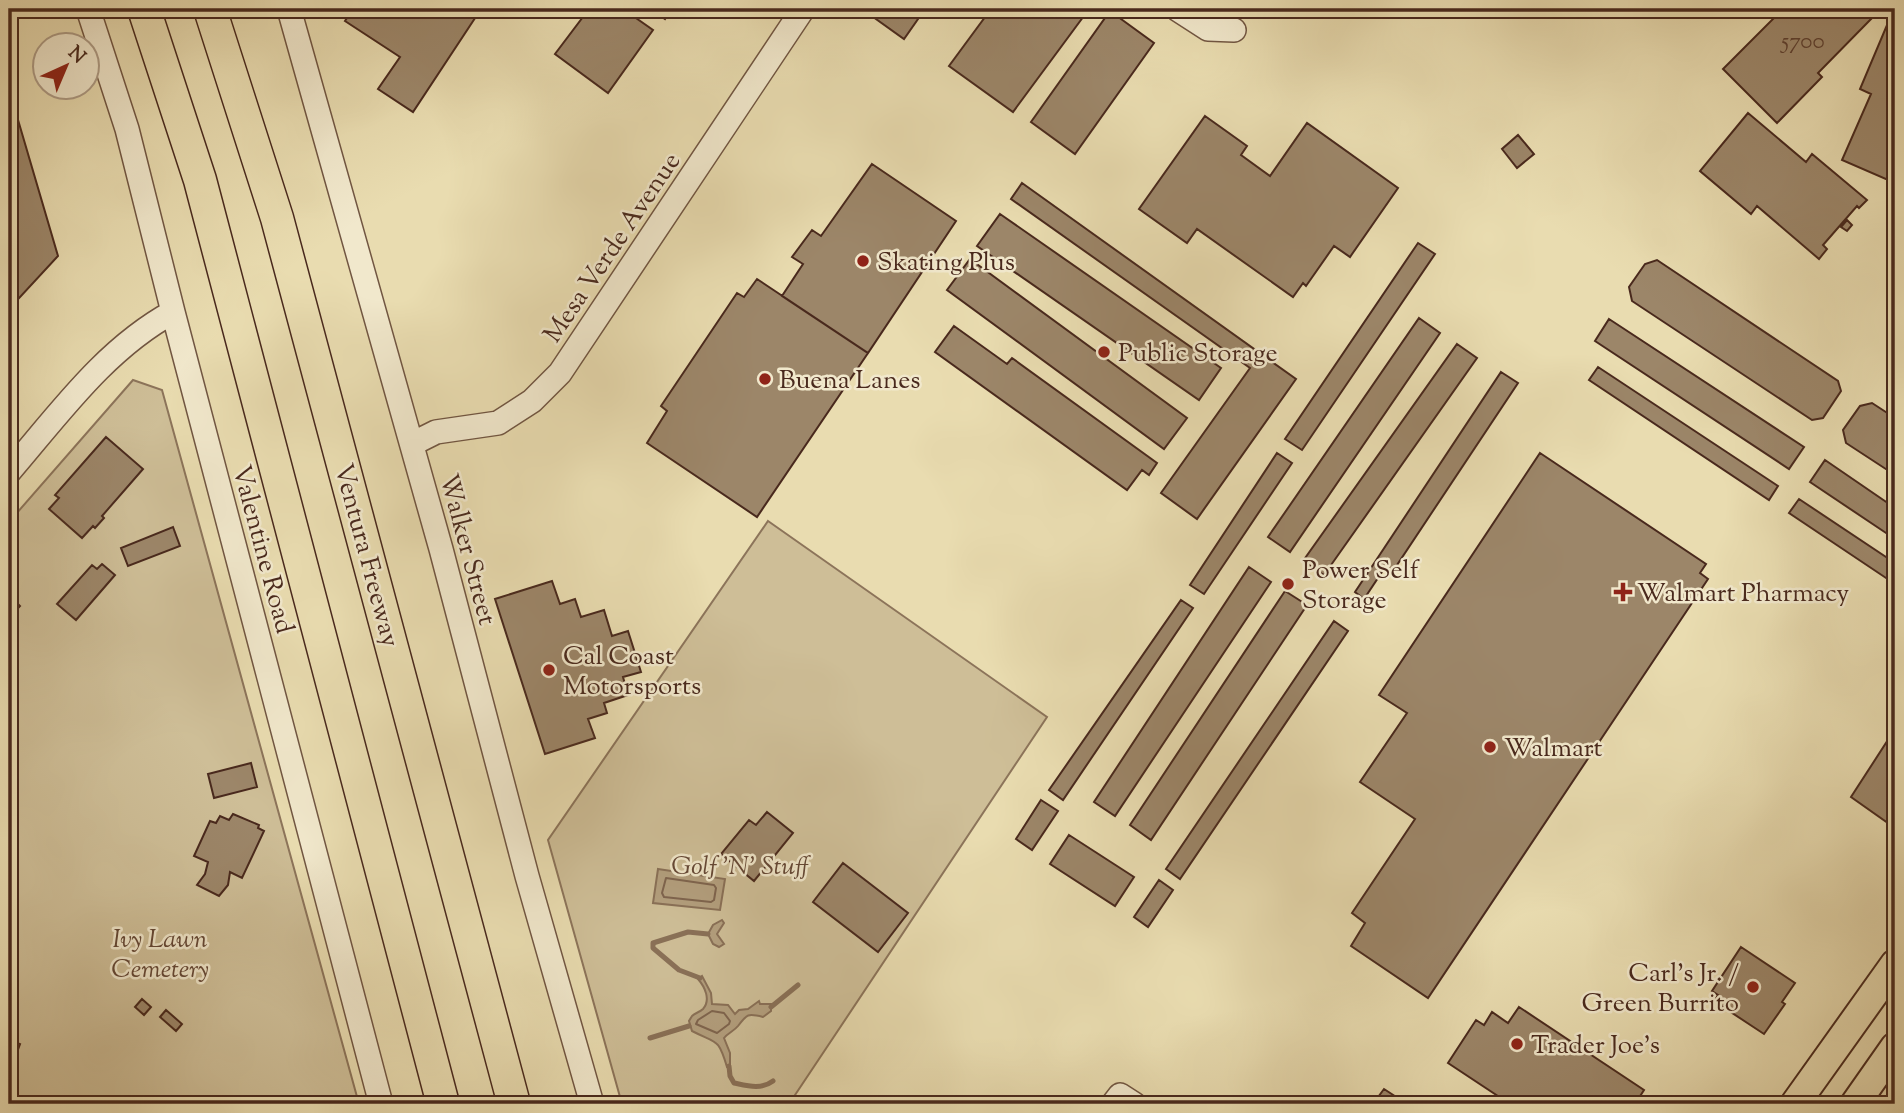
<svg xmlns="http://www.w3.org/2000/svg" width="1904" height="1113" viewBox="0 0 1904 1113" font-family="'Sorts Mill Goudy',serif">
<style>
.green{fill:#cebe97;stroke:#8c745a;stroke-width:2}
.water{fill:#b39f7e;stroke:#897057;stroke-width:2}
.lines{fill:none;stroke-linecap:round;stroke-linejoin:round}
.shore{stroke:#7e644e;stroke-width:2}
.stream{stroke:#897057;stroke-width:5}
.building{fill:#9c8669;stroke:#49291d;stroke-width:2}
.minor-casing{stroke:#715642;stroke-width:26}
.major-casing{stroke:#49291d;stroke-width:32}
.highway-casing{stroke:#49291d;stroke-width:35}
.minor{stroke:#f1e8cc;stroke-width:23}
.major{stroke:#e9dcb0;stroke-width:28}
.highway{stroke:#e9dcb0;stroke-width:32}
.poi-dot{fill:#8f2418;stroke:#f1e8cc;stroke-width:2.5}
.labels{text-anchor:middle;stroke-width:5;stroke-linejoin:round;paint-order:stroke}
.number-label{font-size:23px;fill:#5e4030}
.street-label{font-size:26px;fill:#49291d;stroke:#f1e8cc}
.poi-label{font-size:26px;fill:#49291d;stroke:#f1e8cc;text-anchor:start}
.park-label{font-size:26px;font-style:italic;fill:#644735;stroke:#f1e8cc}
</style>
<rect width="100%" height="100%" fill="#e9dcb0"/>
<filter id="stains"><feTurbulence type="fractalNoise" baseFrequency=".00286" numOctaves="4"/><feColorMatrix values="0 0 0 0 .2 0 0 0 0 .09 0 0 0 0 .02 0 0 0 .5 -.17"/></filter>
<radialGradient id="worn" r=".72"><stop offset=".6" stop-color="#630" stop-opacity="0"/><stop offset="1" stop-color="#630" stop-opacity=".3"/></radialGradient>
<path class="green" d="M133,380L162,390L359,1104H9V522Z
M768,521L1047,717L789,1104H622L548,840Z"/>
<path class="water" d="M658,869L725,879L720,910L653,903Z
M722,920L724,923L717,934L724,944L719,947L713,944L708,934L713,925Z
M702,976L711,993L712,1004L728,1005L735,1014L739,1010L748,1009L759,1001L760,1004H771V1011L763,1017C748,1013 747,1014 738,1026C734,1031 728,1033 724,1038L730,1053V1066L727,1067C718,1037 717,1044 692,1031L689,1021L692,1016C695,1013 700,1012 703,1009C711,1000 705,987 698,979Z"/>
<g class="lines">
<path class="shore" d="M666,878L714,885L716,888L714,900L711,902L664,897L662,893Z
M712,1011L724,1013L730,1021L729,1024L717,1033L696,1024L698,1020Z"/>
<path class="stream" d="M700,978L679,970L653,948V943L688,932L708,934
M771,1007L798,985
M650,1038L689,1026
M729,1066L730,1076L734,1083C748,1086 761,1090 773,1081"/>
</g>
<path class="building" d="M353,9H481L413,112L378,89L400,57L345,21Z
M589,9H623L653,30L608,93L555,54Z
M651,9H672L665,19Z
M862,9H925L904,39Z
M991,9H1089L1013,112L949,66Z
M1774,9H1864L1873,17L1818,73L1822,77L1777,123L1723,69L1777,15L1773,10Z
M1110,11L1154,43L1075,154L1031,122Z
M1887,25L1895,28V183L1842,160L1871,94L1860,89Z
M16,113L58,256L9,309V115Z
M1748,113L1806,162L1812,154L1867,200L1859,208L1857,206L1823,245L1827,249L1819,259L1757,206L1751,214L1700,171Z
M1205,116L1247,146L1241,155L1270,176L1307,123L1398,188L1350,257L1334,246L1306,286L1303,283L1293,297L1197,229L1187,243L1139,209Z
M1518,135L1534,154L1517,168L1502,149Z
M872,164L956,221L868,353L782,296L803,264L792,257L812,230L821,236Z
M1022,183L1296,379L1197,519L1161,493L1250,368L1011,199Z
M1000,214L1221,368L1199,400L977,246Z
M1847,220L1852,225L1847,231L1841,227Z
M1418,243L1435,254L1302,450L1285,439Z
M970,259L1187,418L1164,449L947,290Z
M1657,260L1838,381L1841,391L1823,418L1812,420L1632,301L1629,287L1645,264Z
M757,279L868,353L757,517L647,443L667,411L661,406L737,293L744,297Z
M1419,318L1440,333L1290,552L1268,537Z
M1609,319L1804,447L1789,469L1595,341Z
M954,326L1007,364L1012,358L1157,463L1149,475L1142,470L1127,490L935,352Z
M1457,344L1477,358L1324,575L1303,561Z
M1598,367L1778,486L1769,500L1589,380Z
M1501,372L1518,383L1391,574L1384,569L1364,599L1355,592Z
M1872,403L1895,418V475L1846,443L1843,430L1860,406Z
M106,437L143,469L102,516L104,518L95,528L93,526L82,538L49,509L59,498L55,495Z
M1277,453L1292,463L1204,594L1190,585Z
M1540,453L1706,564L1700,573L1708,579L1428,998L1351,946L1365,923L1352,913L1415,819L1360,782L1407,713L1379,695Z
M1825,460L1895,508V539L1810,482Z
M1799,499L1895,563V584L1789,513Z
M173,527L180,546L128,566L121,548Z
M102,564L115,575L76,620L57,604L92,565L97,569Z
M1249,567L1271,582L1115,816L1094,802Z
M552,581L560,604L575,599L581,617L604,610L612,636L628,631L641,672L623,677L628,695L604,703L607,713L588,719L595,738L545,754L495,599Z
M1285,591L1307,605L1151,840L1130,825Z
M9,595L20,606L9,618Z
M1181,600L1193,608L1063,800L1049,790Z
M1334,621L1348,631L1180,879L1166,869Z
M1895,729V828L1851,797Z
M251,763L257,787L214,798L208,774Z
M1041,800L1058,811L1032,850L1016,839Z
M767,812L793,833L754,881L721,854L749,820L756,825Z
M233,814L259,825L258,828L264,831L242,878L230,872L228,885L219,896L197,885L205,874L208,862L194,856L210,821L216,823L220,816L229,820Z
M1069,835L1134,877L1115,906L1050,864Z
M843,863L908,913L878,952L813,902Z
M1159,880L1173,890L1148,927L1134,917Z
M1741,947L1795,983L1782,1002L1785,1004L1764,1034L1714,1001L1718,995L1712,991Z
M142,999L151,1007L144,1015L135,1007Z
M1519,1007L1644,1090L1635,1104H1510L1448,1063L1476,1020L1484,1025L1492,1012L1508,1023Z
M166,1010L182,1024L176,1031L160,1017Z
M9,1040L20,1044L16,1055L9,1053Z
M1384,1089L1407,1104H1373Z"/>
<g class="lines">
<g class="minor-casing">
<path id="minor" d="M88,9L127,129L173,312L381,1104
M289,9L441,549L527,876L592,1104
M1177,9L1208,29L1234,30
M412,444L436,432L498,423L532,401L560,373L803,9
M9,472C59,414 105,349 173,312
M1113,1104L1120,1095L1134,1104"/>
</g>
<g class="major-casing">
<path id="major" d="M1795,1104L1895,964
M1855,1104L1895,1047"/>
</g>
<g class="highway-casing">
<path id="highway" d="M144,9L200,180L443,1104
M210,9L277,218L514,1104"/>
</g>
<use href="#minor" class="minor"/>
<use href="#major" class="major"/>
<use href="#highway" class="highway"/>
</g>
<g class="poi-dot">
<circle cx="863" cy="261" r="7"/>
<circle cx="1104" cy="352" r="7"/>
<circle cx="765" cy="379" r="7"/>
<circle cx="1288" cy="584" r="7"/>
<path d="M1619.5 581.5h7v7h7v7h-7v7h-7v-7h-7v-7h7z"/>
<circle cx="549" cy="670" r="7"/>
<circle cx="1490" cy="747" r="7"/>
<circle cx="1753" cy="987" r="7"/>
<circle cx="1517" cy="1044" r="7"/>
</g>
<g class="labels">
<g class="number-label">
<text x="1803" y="48">5700</text>
</g>
<g class="street-label">
<text transform="translate(611 247) rotate(-56)" y="9">Mesa Verde Avenue</text>
<text transform="translate(264 549) rotate(75)" y="9">Valentine Road</text>
<text transform="translate(469 549) rotate(75)" y="9">Walker Street</text>
<text transform="translate(368 555) rotate(75)" y="9">Ventura Freeway</text>
</g>
<g class="poi-label">
<text x="877" y="270">Skating Plus</text>
<text x="1118" y="361">Public Storage</text>
<text x="779" y="388">Buena Lanes</text>
<text x="1302" y="578">Power Self<tspan x="1302" dy="30">Storage</tspan></text>
<text x="1637" y="601">Walmart Pharmacy</text>
<text x="563" y="664">Cal Coast<tspan x="563" dy="30">Motorsports</tspan></text>
<text x="1504" y="756">Walmart</text>
<text x="1739" y="981" text-anchor="end">Carl's Jr. /<tspan x="1739" dy="30">Green Burrito</tspan></text>
<text x="1531" y="1053">Trader Joe's</text>
</g>
<g class="park-label">
<text x="740" y="874">Golf 'N' Stuff</text>
<text x="160" y="947">Ivy Lawn<tspan x="160" dy="30">Cemetery</tspan></text>
</g>
</g>
<rect width="1904" height="1113" fill="none" stroke="#e9dcb0" stroke-width="35"/>
<rect x="10" y="10" width="1883" height="1092" fill="none" stroke="#49291d" stroke-width="3.5"/>
<rect x="18" y="18" width="1869" height="1078" fill="none" stroke="#49291d" stroke-width="2"/>
<g transform="translate(66 66) rotate(44)"><circle r="33" fill="#f1e8cc" stroke="#ae9c86" stroke-width="2"/>
<path d="M0-5L12 26L0 18L-12 26Z" fill="#8f2418"/>
<text y="-10" font-size="19" font-weight="bold" text-anchor="middle" fill="#49291d">N</text>
</g>
<rect width="100%" height="100%" filter="url(#stains)"/>
<rect width="100%" height="100%" fill="url(#worn)"/>
</svg>
